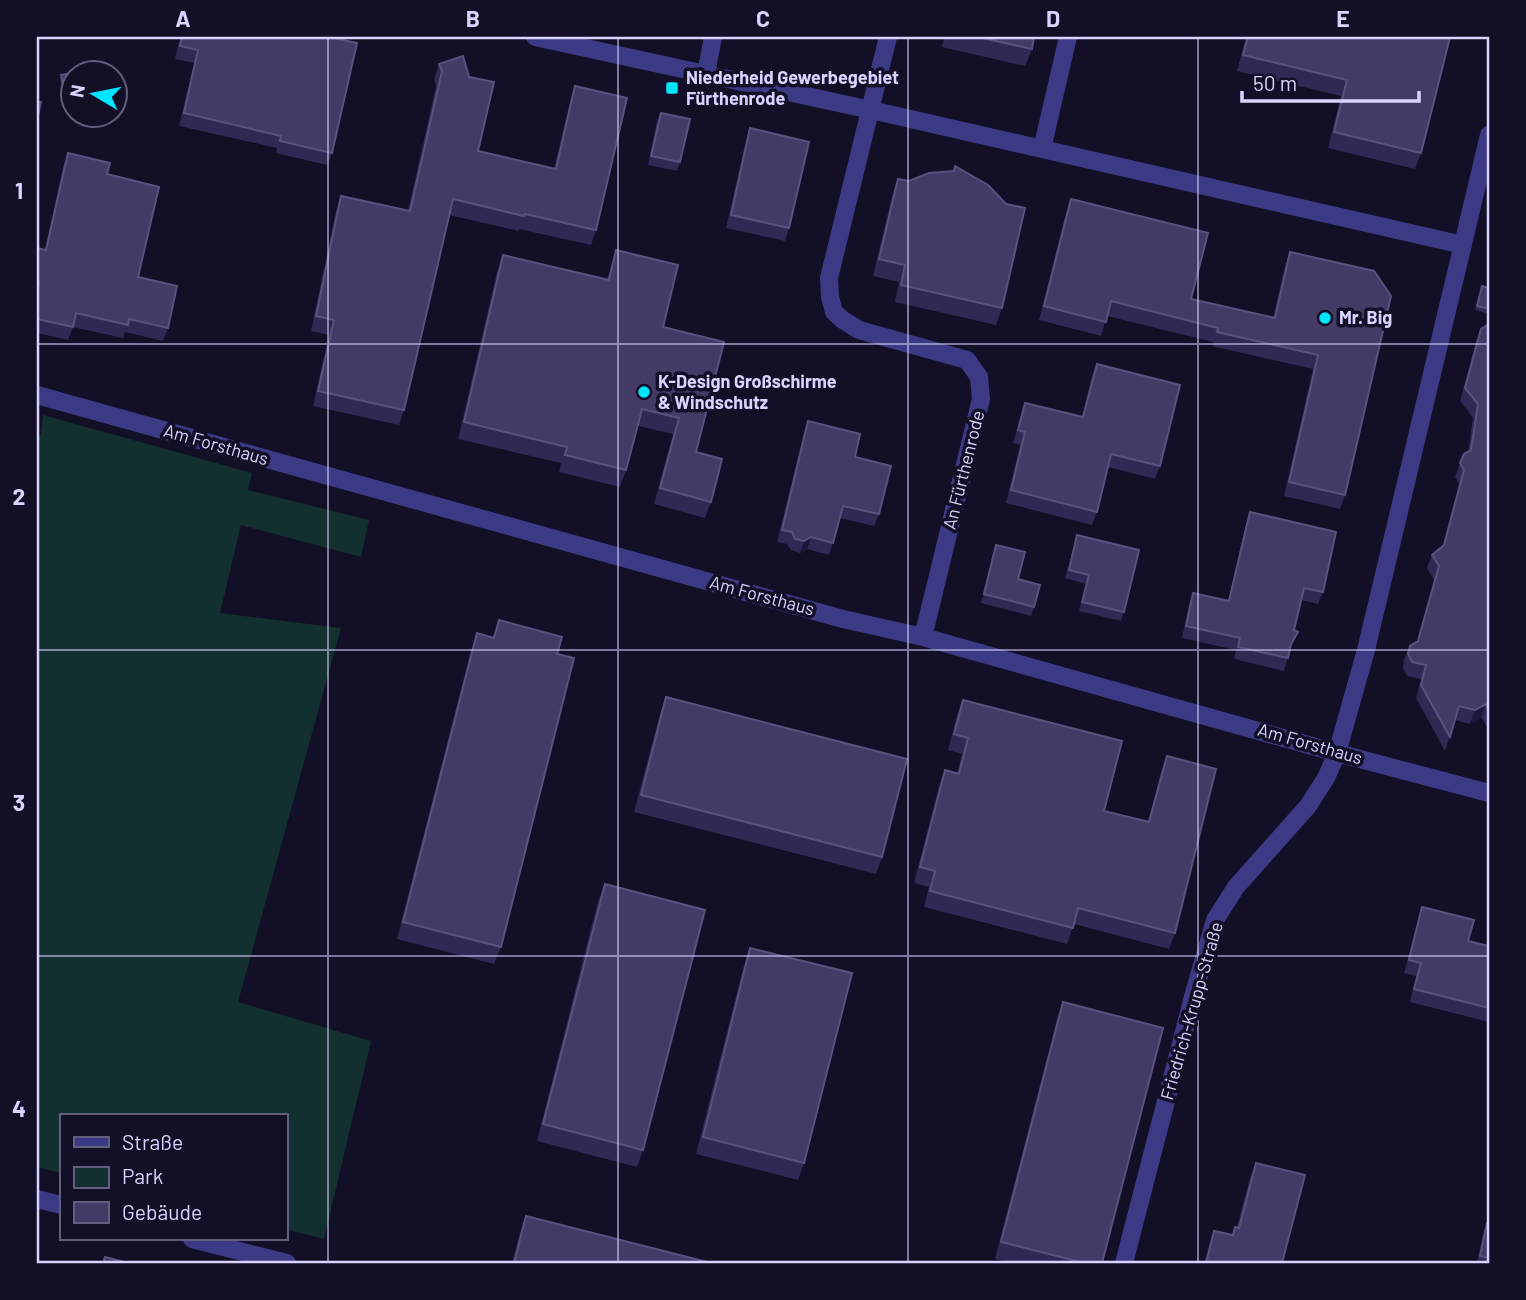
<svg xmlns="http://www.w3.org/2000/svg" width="1526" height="1300" viewBox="0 0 1526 1300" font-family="Barlow,sans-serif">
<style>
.green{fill:#12302f}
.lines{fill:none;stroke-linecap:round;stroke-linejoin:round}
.minor{stroke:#3d3a85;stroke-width:18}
.wall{fill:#312854}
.shaded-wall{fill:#1d163a}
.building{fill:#433a66;stroke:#5a527e;stroke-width:2}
.grid{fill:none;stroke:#d9d4ff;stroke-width:2;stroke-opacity:0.55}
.poi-dot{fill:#00e5ff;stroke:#130f26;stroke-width:2.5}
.labels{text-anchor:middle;stroke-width:7;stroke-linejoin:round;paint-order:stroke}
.poi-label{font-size:18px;font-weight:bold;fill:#d9d4ff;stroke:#130f26;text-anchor:start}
.street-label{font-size:18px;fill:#d9d4ff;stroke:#130f26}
.neatline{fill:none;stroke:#d9d4ff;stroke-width:2.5}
.grid-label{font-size:23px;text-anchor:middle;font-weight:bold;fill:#d9d4ff}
</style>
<rect width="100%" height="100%" fill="#130f26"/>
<path class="green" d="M43,415L252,473L248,490L369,520L361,557L241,525L220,613L341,628L238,1002L371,1041L324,1239L285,1229V1116H61V1173L37,1167V435H41Z"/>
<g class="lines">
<path class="minor" d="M535,37L871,110L1463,245
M888,37L829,278L830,297L834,312L843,320L859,330L967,360L979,377L981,399L923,637
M706,74L713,37
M1042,149L1068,37
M37,395L843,619L923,637L1337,753L1489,793
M37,1199L61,1205
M192,1239L287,1263
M1124,1263L1194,993L1215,920L1236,887L1308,806L1326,778L1337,753L1366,650L1489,135"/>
</g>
<path class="wall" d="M179,37H334L332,153L327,165L276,153L277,148L179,126L194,63L175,59L180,37Z
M944,37H1034L1032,49L1025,66L942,47Z
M1246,37H1450L1421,153L1415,169L1328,148L1341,96L1237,71Z
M439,64L478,151L554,169L570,101L575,86L596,230L591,245L519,229V231L449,215L404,410L399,425L313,406L329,335L311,331L336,211L341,196L408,211L436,86L434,79Z
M61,75L74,99L65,101L60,79Z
M661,113L680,162L677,171L648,165L657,121Z
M750,128L789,228L785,241L726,228L746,141Z
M68,153L107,174L138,277L168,328L163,341L125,332L123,338L73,327L68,340L37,333V248L45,250L63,167Z
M955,166L1002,308L996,325L895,302L899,282L873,276L892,196L898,179L909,181L953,171Z
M1071,199L1191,299L1273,318L1285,266L1290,252L1374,271L1345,495L1340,509L1284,496L1313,369L1212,346L1213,342L1107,316L1101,336L1039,320L1066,213Z
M616,250L663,327L711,502L705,518L654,504L673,434L638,426L626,470L620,487L559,472L561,463L458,439L497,272L503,255L607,279Z
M1482,286L1489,288V314L1475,310Z
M1489,324V730L1481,717L1470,724L1455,720L1445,751L1416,698L1421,679L1407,676L1403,668L1404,659L1410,646L1417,641L1434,580L1427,568L1432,555L1443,546L1459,484L1455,477L1464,454L1468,452L1473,418L1460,401L1476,342L1481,329Z
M1097,364L1160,466L1155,479L1108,467L1097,512L1092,525L1006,503L1020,445L1013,443L1025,403L1082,417L1092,376Z
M808,421L855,457L879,514L874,526L840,518L829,555L807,549L800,553L791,550L787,544L777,542L804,433Z
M1250,512L1323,592L1318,604L1301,600L1294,630L1298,632L1290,650L1284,671L1234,659L1236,650L1182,638L1189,605L1193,593L1228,601L1246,524Z
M1077,535L1124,612L1121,621L1079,611L1086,584L1065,578Z
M996,545L1034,607L1031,616L981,603Z
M499,620L557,654L501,947L494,964L397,939L471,650L477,633L493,637Z
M666,697L882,857L876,874L634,812L660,714Z
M963,700L1104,811L1148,822L1161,772L1167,756L1199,835L1175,933L1169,949L1074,924L1067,944L924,907L929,887L914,883L939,786L945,770L957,773L962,754L948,750L957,716Z
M605,884L643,1150L637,1167L537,1141L598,901Z
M1422,907L1468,941L1489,946V1022L1410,1002L1416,976L1404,973L1418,920Z
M750,948L804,1163L798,1180L696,1154L744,965Z
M1063,1002L1102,1263H1012L995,1259L1057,1019Z
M1256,1163L1282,1263H1204L1214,1231L1232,1235L1235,1227H1237L1250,1178Z
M526,1216L711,1263H512L520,1233Z
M1487,1223H1489V1263H1477L1484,1230Z"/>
<path class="shaded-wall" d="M74,95V99L65,101L66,97Z
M811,537L807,549L800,553L804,541Z
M1486,704L1481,717L1470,724L1475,710Z"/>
<path class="building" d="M182,37H334V38L357,43L332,153L280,141L281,136L184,113L198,50L180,46Z
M978,37H1034L1032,49Z
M1248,37H1450L1421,153L1334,132L1347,80L1243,55Z
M463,56L469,77L494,82L478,151L556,169L575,86L627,98L596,230L525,214L524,216L453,199L404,410L318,391L334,320L316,316L341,196L410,211L442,71L439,64Z
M81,71V74H74V95L66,97L61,75Z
M37,102H41L37,120Z
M661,113L690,119L680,162L651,156Z
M750,128L809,142L789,228L731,215Z
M68,153L110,163L107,174L159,187L138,277L177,286L168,328L129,319L128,325L76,313L73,327L37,319V292L39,282L37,281V248L46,250Z
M955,166L988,185L1006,204L1025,208L1002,308L901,285L905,265L879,259L898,179L909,181L929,173L954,171Z
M1071,199L1208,233L1191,299L1275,318L1290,252L1374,271L1391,296L1345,495L1289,482L1318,355L1217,332L1218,328L1111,301L1106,322L1044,306Z
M616,250L678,265L663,327L724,342L696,452L722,459L711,502L660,488L679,418L642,409L626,470L565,455L567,447L464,422L503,255L609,280Z
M1482,286L1489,288V309L1477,306Z
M1489,324V710L1486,704L1475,710L1459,706L1450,737L1421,685L1426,665L1412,662L1408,654L1410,646L1418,641L1439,566L1432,555L1444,545L1464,470L1460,463L1464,454L1471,450L1478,404L1465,388L1481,329Z
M1097,364L1180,385L1160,466L1111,454L1097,512L1011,490L1025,432L1018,430L1025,403L1083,417Z
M808,421L860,434L855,457L891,466L879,514L843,506L833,543L811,537L804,541L795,539L792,532L782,530Z
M1250,512L1336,532L1323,592L1304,588L1294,630L1298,632L1291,644L1288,658L1238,647L1240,638L1186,626L1193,593L1229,601Z
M1077,535L1139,550L1124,612L1082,602L1089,575L1069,570Z
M996,545L1025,552L1018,579L1040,585L1034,607L984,594Z
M499,620L562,637L557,654L574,658L501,947L403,922L477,633L494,638Z
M666,697L907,759L882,857L641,795Z
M963,700L1122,741L1104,811L1149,822L1167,756L1216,769L1175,933L1078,908L1073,928L930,891L935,871L920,867L945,770L959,774L968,738L954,734Z
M605,884L705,910L643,1150L543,1124Z
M1422,907L1474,920L1468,941L1489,946V1008L1414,989L1421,963L1409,960Z
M750,948L852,973L804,1163L703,1137Z
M1063,1002L1163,1028L1102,1263H1084L1001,1242Z
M1256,1163L1305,1175L1282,1263H1206L1214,1231L1233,1235L1235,1227L1239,1228Z
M526,1216L711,1263H514Z
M1487,1223H1489V1258L1480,1256Z
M105,1257L128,1263H103Z"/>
<path class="grid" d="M328,37V1263M618,37V1263M908,37V1263M1198,37V1263M37,344H1489M37,650H1489M37,956H1489"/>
<g class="poi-dot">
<rect x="665" y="81" width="14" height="14" rx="3.5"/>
<circle cx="1325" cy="318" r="7"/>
<circle cx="644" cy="392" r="7"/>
</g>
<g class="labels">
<g class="poi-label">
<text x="686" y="84">Niederheid Gewerbegebiet<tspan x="686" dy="21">Fürthenrode</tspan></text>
<text x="1339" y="324">Mr. Big</text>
<text x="658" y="388">K-Design Großschirme<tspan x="658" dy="21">&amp; Windschutz</tspan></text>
</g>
<g class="street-label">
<text transform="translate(216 445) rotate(16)" y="6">Am Forsthaus</text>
<text transform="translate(964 470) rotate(-76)" y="6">An Fürthenrode</text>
<text transform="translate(762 596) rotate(15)" y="6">Am Forsthaus</text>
<text transform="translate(1310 744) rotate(16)" y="6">Am Forsthaus</text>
<text transform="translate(1192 1011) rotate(-74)" y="6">Friedrich-Krupp-Straße</text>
</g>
</g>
<rect width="1526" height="1300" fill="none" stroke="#130f26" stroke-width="77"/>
<rect x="60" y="1114" width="228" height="126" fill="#130f26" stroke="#625e7d" stroke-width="2"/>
<rect x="74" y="1137" width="35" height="10" fill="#3d3a85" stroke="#625e7d" stroke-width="2"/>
<text x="122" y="1150" font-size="21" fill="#d9d4ff">Straße</text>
<rect x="74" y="1167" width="35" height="21" fill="#12302f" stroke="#625e7d" stroke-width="2"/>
<text x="122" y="1184" font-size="21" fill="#d9d4ff">Park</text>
<rect x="74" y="1202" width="35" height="21" fill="#433a66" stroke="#625e7d" stroke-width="2"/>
<text x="122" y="1220" font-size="21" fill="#d9d4ff">Gebäude</text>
<g transform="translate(94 94) rotate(280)"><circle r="33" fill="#130f26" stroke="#625e7d" stroke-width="2"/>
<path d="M0-5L12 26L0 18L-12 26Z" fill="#00e5ff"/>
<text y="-10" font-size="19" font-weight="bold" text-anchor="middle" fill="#d9d4ff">N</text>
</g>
<path d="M1242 91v10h177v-10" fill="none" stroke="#d9d4ff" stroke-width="3.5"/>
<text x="1253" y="91" font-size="21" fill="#d9d4ff" stroke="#130f26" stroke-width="5" paint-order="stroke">50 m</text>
<rect x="38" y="38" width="1450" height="1224" class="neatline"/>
<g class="grid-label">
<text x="183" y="27">A</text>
<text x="473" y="27">B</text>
<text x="763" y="27">C</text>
<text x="1053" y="27">D</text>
<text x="1343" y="27">E</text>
<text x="19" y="199">1</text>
<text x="19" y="505">2</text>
<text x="19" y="811">3</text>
<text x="19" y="1117">4</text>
</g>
</svg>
